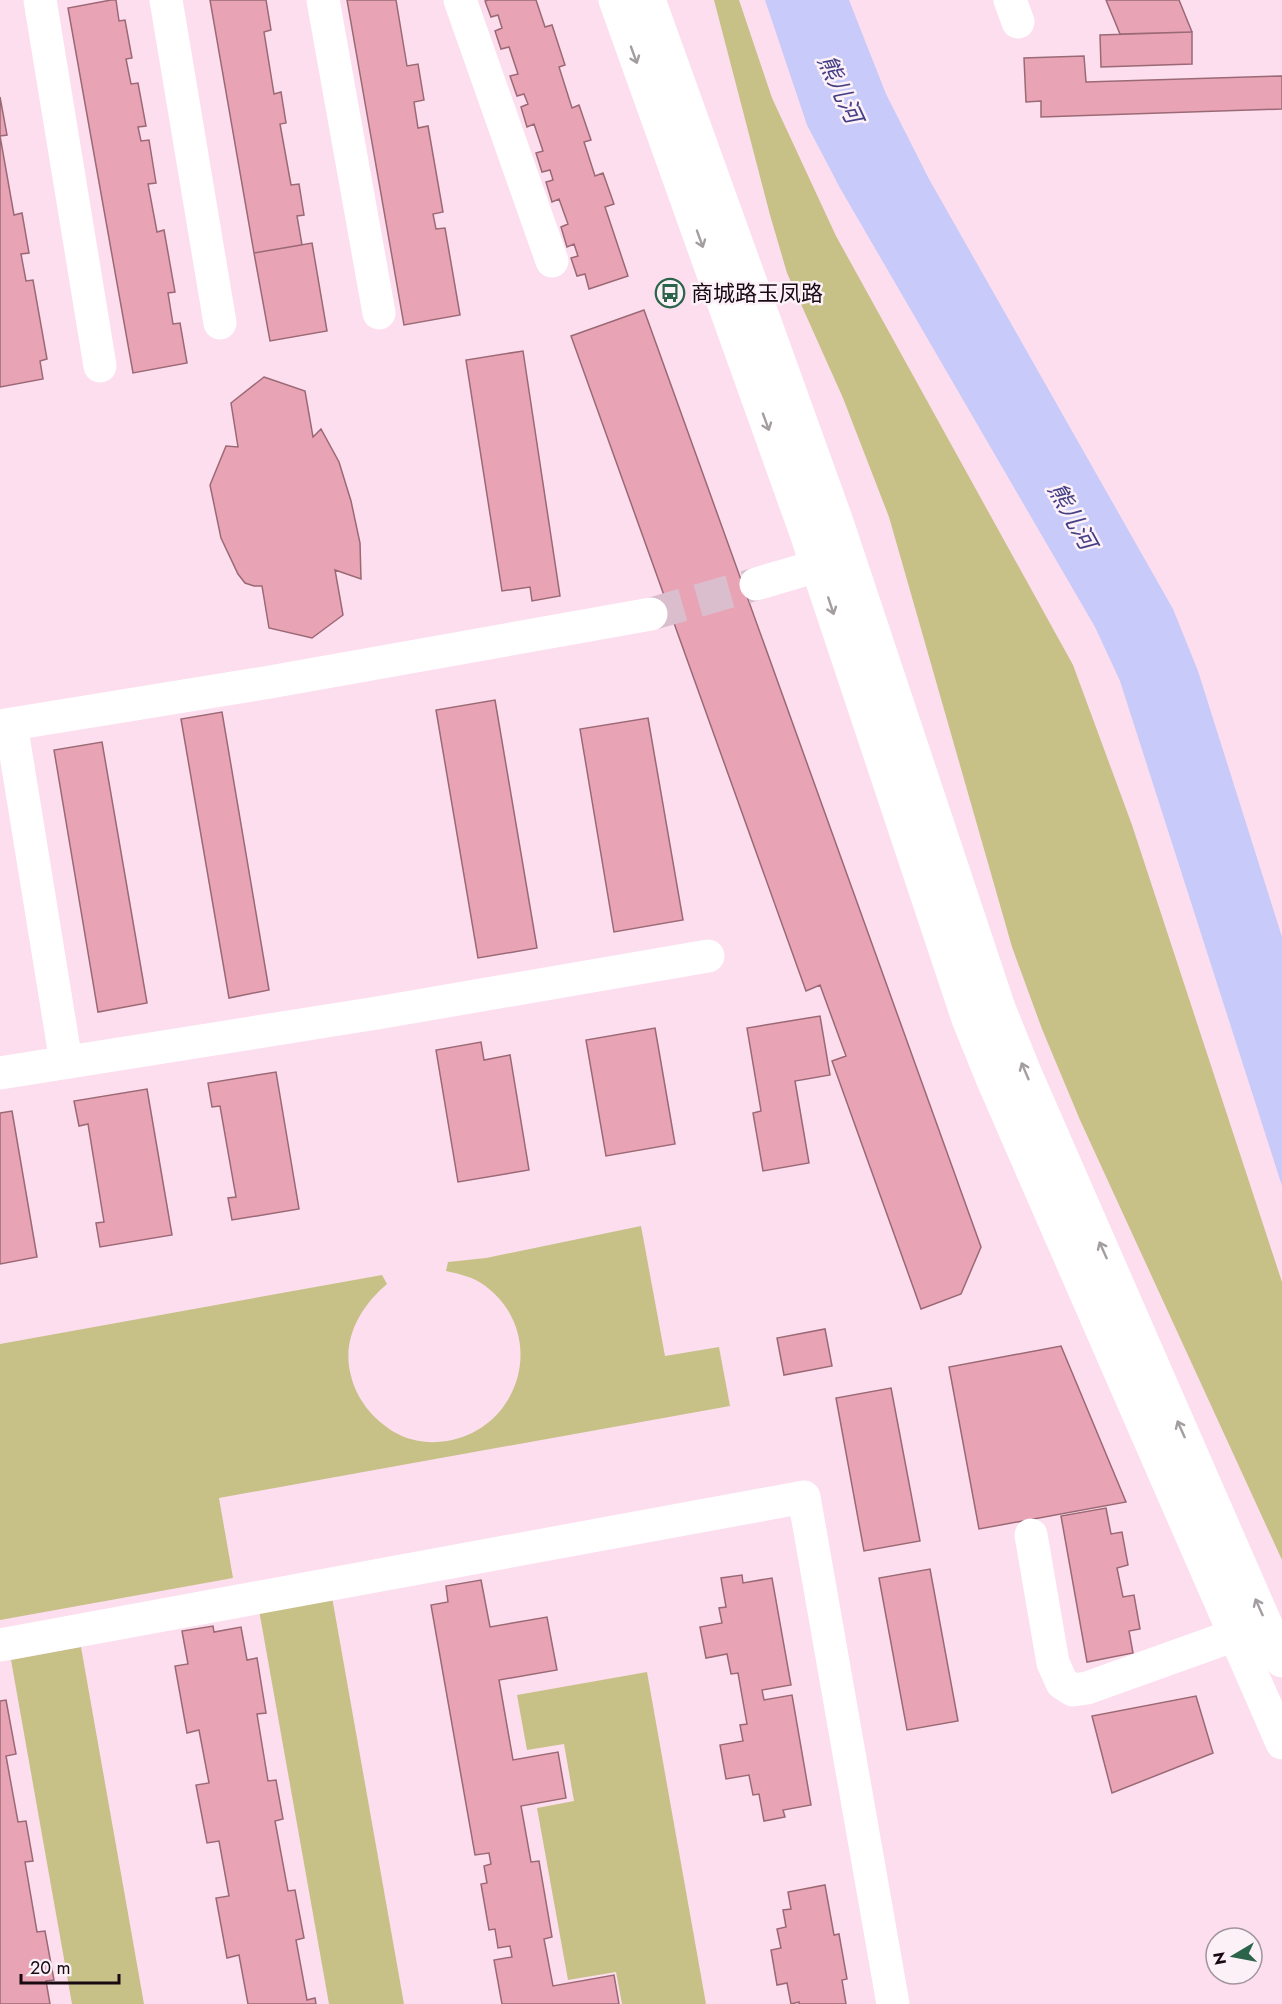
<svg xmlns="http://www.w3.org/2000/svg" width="1282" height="2004" viewBox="0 0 1282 2004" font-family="Jost,'Noto Sans SC',sans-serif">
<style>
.green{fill:#c7c188}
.water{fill:#c8cafa}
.building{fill:#e8a4b4;stroke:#9b6975;stroke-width:1.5}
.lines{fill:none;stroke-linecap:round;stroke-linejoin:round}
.minor-tunnel{stroke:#dabecd;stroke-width:33;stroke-dasharray:33 16;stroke-linecap:butt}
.minor{stroke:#fff;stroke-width:33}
.oneway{stroke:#a39da1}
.labels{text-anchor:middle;stroke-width:5;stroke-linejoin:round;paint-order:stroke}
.poi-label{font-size:22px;fill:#190913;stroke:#fcf1f7;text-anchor:start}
.water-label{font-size:24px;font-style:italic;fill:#454086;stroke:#fcf1f7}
</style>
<rect width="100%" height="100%" fill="#fcdeee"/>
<path class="green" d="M714,0H739L772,98L836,236L1073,665L1132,825L1282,1282V1560L1080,1120L1042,1029L1012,947L889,517L843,398L787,273L770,215Z
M641,1226L665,1356L719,1347L730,1406L219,1498L233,1578L0,1620V1344L382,1275L387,1284C361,1306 341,1339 351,1376C357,1400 373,1419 394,1432C409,1441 429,1444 447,1441C523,1428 548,1331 484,1285C473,1277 460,1274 446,1271L448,1262L486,1258Z
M332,1597L404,2004H329L259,1610Z
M81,1647L144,2004H72L11,1660Z
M647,1672L706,2004H622L616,1972L568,1980L537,1808L574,1801L564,1744L527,1750L517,1695Z"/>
<path class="water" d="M765,0H849L886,94L929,179L1173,609L1198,671L1282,937V1186L1120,681L1095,627L840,188L807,125Z"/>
<path class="building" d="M111,0H116L119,21L125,20L132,58L126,59L131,84L138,83L146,126L138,127L141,141L149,140L156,183L148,184L157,232L164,230L175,292L168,293L173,324L180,323L187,363L133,373L68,8Z
M210,0H266L271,30L264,32L274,94L281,92L286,123L280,124L291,185L299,184L304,215L297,216L302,245L254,253Z
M347,0H396L407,66L418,64L424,100L414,102L418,128L428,126L443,212L433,214L436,229L445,228L460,315L404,325Z
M488,0H536L545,27L552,25L565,65L559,67L572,108L579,105L591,140L584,142L595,176L603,173L614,204L605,207L628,276L589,289L585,274L577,276L571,258L578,256L574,244L567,247L561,227L568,224L559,199L552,202L546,182L553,180L550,170L542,172L536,153L543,151L534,124L527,127L521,107L528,104L524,94L517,96L510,76L518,74L509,47L501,49L495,31L502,28L498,15L491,17L485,1Z
M1106,0H1179L1192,32L1120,34Z
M1192,32V64L1101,67L1100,35Z
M1084,56L1086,82L1282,76V109L1041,117V101L1026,102L1024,58Z
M0,97L7,135L0,136L14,215L22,213L29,253L21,254L26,281L33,280L47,359L40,361L43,379L0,387Z
M312,243L327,331L270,341L254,253Z
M644,310L981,1247L961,1294L921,1309L832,1061L846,1056L820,985L806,991L571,336Z
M523,351L560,596L532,601L530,587L502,591L466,360Z
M264,377L305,391L313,437L321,429L339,462L351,501L360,543L361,579L335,570L343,615L312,638L269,628L262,586H254L245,583L238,574L221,538L210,485L226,446L238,447L231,403Z
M495,700L537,948L478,958L436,710Z
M222,712L269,990L229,998L181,719Z
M648,718L683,920L614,932L580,729Z
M102,742L147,1003L98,1012L54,750Z
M820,1016L830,1075L795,1081L809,1163L763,1171L753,1113L761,1111L747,1028Z
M655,1028L675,1144L606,1156L586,1040Z
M481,1042L484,1060L510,1055L529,1170L458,1182L436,1050Z
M276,1072L299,1209L232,1220L228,1198L236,1197L220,1106L212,1107L208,1083Z
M147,1089L172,1235L100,1247L96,1223L104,1222L88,1124L79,1126L74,1101Z
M12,1111L37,1257L0,1264V1113Z
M825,1329L832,1366L784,1375L777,1338Z
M1061,1346L1126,1502L979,1529L949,1367Z
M891,1388L920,1541L864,1551L836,1398Z
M1106,1508L1111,1534L1122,1532L1128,1565L1117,1568L1123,1597L1134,1595L1140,1629L1129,1631L1133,1653L1087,1662L1061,1516Z
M930,1569L958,1721L907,1730L879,1578Z
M742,1575L743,1583L772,1578L791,1685L762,1690L764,1700L792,1695L811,1805L783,1810L785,1817L764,1821L759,1794L753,1795L749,1775L726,1779L720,1745L743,1741L740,1725L747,1724L738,1673L731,1674L727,1654L706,1658L700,1627L722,1623L719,1608L726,1607L721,1578Z
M481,1580L490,1627L547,1617L557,1670L499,1680L513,1760L558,1752L566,1798L521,1806L531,1862L539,1861L552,1937L544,1939L553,1986L614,1975L619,2004H502L494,1960L512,1957L510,1946L498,1948L495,1929L489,1930L481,1884L487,1883L484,1866L491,1864L489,1853L475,1855L431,1605L448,1602L446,1586Z
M213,1626L214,1632L241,1627L247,1660L257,1658L266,1713L257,1714L268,1781L276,1780L283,1819L275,1821L288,1891L295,1890L304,1938L296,1940L307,2000L315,1998L316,2004H248L239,1955L227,1958L216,1898L229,1896L219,1841L207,1843L196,1785L209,1783L199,1730L187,1733L175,1666L188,1664L182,1631Z
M1196,1696L1213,1753L1112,1793L1092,1716Z
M6,1700L16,1754L6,1756L18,1822L26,1821L33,1861L25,1862L37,1932L45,1931L54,1980L46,1981L50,2004H0V1701Z
M825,1885L834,1935L839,1934L847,1979L842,1980L846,2004H799V2002L791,2004L787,1983L777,1985L771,1950L781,1948L777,1929L786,1927L783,1910L791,1909L788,1892Z"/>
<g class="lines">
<path class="minor-tunnel" d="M651,614L756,584"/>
<path class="minor" d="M40,0L100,366
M166,0L220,323
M323,0L379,313
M460,0L552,261
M615,0L806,533L968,1019L994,1083L1282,1743
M649,0L837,522L999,1008L1024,1070L1282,1661
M1010,0L1018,22
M756,584L817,566
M11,724L66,1062
M0,726L270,682L651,614
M0,1073L377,1013L708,956
M1031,1535L1053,1663L1062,1683L1073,1690L1087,1688L1235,1635
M0,1645L804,1497L893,2004"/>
</g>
<defs><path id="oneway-shaft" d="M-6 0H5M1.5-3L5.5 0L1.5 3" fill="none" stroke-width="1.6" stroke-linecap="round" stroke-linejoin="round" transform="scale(1.5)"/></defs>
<g class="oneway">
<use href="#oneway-shaft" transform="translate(634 55) rotate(70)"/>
<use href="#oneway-shaft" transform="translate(700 239) rotate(70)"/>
<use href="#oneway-shaft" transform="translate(766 422) rotate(70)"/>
<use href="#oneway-shaft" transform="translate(831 606) rotate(72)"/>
<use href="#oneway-shaft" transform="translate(1025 1071) rotate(-113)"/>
<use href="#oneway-shaft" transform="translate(1103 1250) rotate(-114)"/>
<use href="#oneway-shaft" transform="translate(1181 1429) rotate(-114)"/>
<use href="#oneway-shaft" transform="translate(1259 1607) rotate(-114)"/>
</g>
<defs>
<g id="bus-ring" transform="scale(1.5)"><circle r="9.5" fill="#fcf1f7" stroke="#2b634b" stroke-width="1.5"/><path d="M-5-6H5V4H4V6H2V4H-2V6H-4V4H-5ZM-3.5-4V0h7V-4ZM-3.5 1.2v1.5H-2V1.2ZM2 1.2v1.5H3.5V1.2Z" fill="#2b634b"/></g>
</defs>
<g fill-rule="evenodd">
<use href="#bus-ring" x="670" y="293"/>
</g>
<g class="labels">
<g class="poi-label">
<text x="691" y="301">商城路玉凤路</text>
</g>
<g class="water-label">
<text transform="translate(840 89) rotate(65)" y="8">熊儿河</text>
<text transform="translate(1072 516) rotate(61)" y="8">熊儿河</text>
</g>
</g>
<g transform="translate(1234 1956) rotate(260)"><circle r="28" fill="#fcf1f7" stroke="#a1949c" stroke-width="1.5"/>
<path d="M0-4.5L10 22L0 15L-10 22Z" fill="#2b634b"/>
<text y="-9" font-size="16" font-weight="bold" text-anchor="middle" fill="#190913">N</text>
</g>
<path d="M21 1974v9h98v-9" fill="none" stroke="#190913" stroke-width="3"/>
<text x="30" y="1974" font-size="18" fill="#190913" stroke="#fcf1f7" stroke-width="4.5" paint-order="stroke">20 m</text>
</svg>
